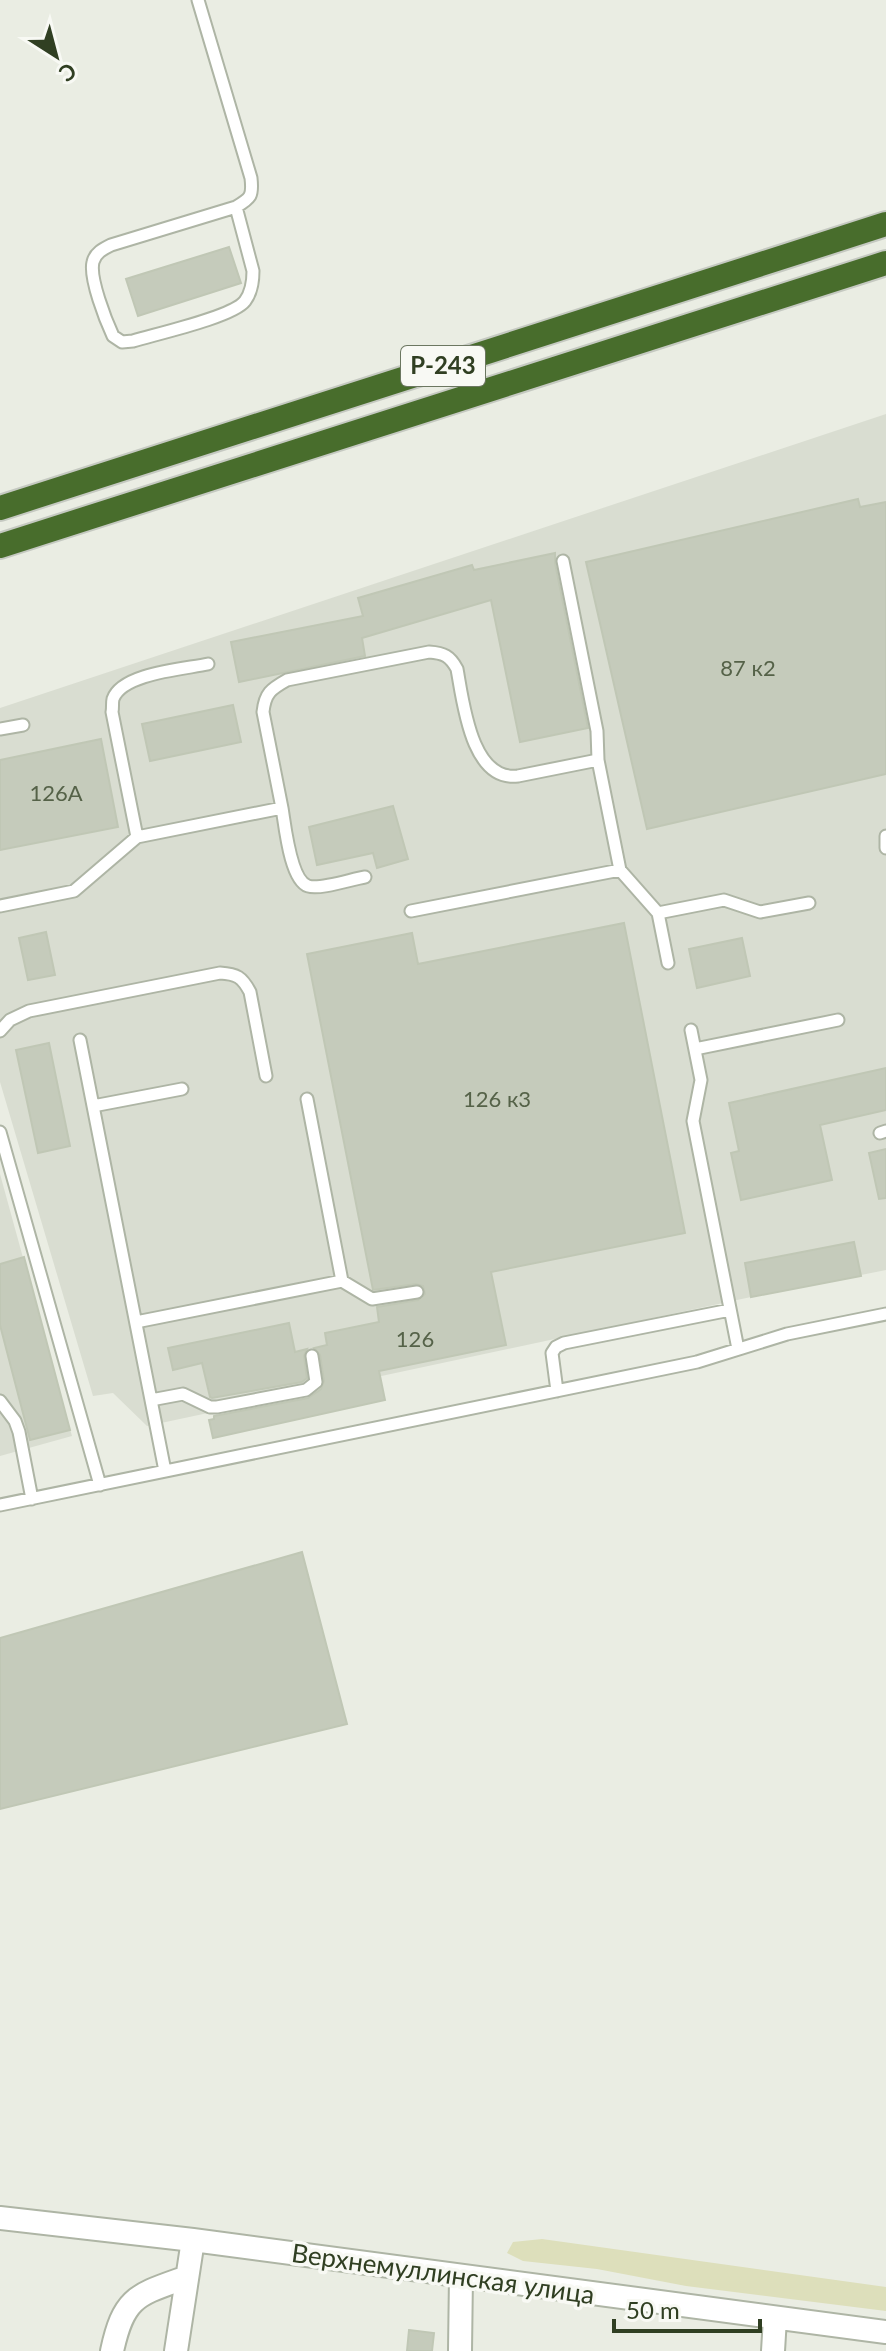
<svg xmlns="http://www.w3.org/2000/svg" width="886" height="2351" viewBox="0 0 886 2351" font-family="Lato,sans-serif">
<style>
.built{fill:#d9ddd1}
.green{fill:#dddfbb}
.building{fill:#c5cbbb;stroke:#c0c7b5;stroke-width:2}
.lines{fill:none;stroke-linecap:round;stroke-linejoin:round}
.lane-casing{stroke:#aeb5a5;stroke-width:15}
.street-casing{stroke:#aeb5a5;stroke-width:26}
.highway-casing{stroke:#c5c9c1;stroke-width:28}
.lane{stroke:#fff;stroke-width:11}
.street{stroke:#fff;stroke-width:22}
.highway{stroke:#486d2c;stroke-width:24}
.labels{text-anchor:middle;stroke-width:7;stroke-linejoin:round;paint-order:stroke}
.number-label{font-size:22px;fill:#556248}
.shield{fill:#f8f9f4;stroke:#6c7761;stroke-width:2}
.shield-label{font-size:24px;font-weight:bold;fill:#303f22}
.street-label{font-size:26px;fill:#303f22;stroke:#f8f9f4}
</style>
<rect width="100%" height="100%" fill="#eaede3"/>
<path class="built" d="M886,414V1270L751,1297L147,1426L113,1393L93,1396L0,1082V708Z
M0,1174L72,1436L0,1456Z"/>
<path class="green" d="M542,2239L886,2287V2311L686,2286L597,2269L523,2261L507,2253L513,2242Z"/>
<path class="building" d="M229,247L241,283L138,316L126,279Z
M858,499L860,507L886,502V774L647,829L586,562Z
M555,553V563L588,728L520,742L491,600L362,638L365,656L239,682L231,642L363,616L358,598L472,565L474,570Z
M233,705L241,742L150,761L142,724Z
M101,739L118,827L0,850V760Z
M393,806L408,859L377,868L373,853L317,865L309,827Z
M624,923L685,1233L491,1272L506,1345L379,1371L385,1400L213,1438L209,1420L214,1419V1416L308,1398L321,1389L324,1381L320,1355L314,1348L327,1345L325,1333L379,1322L377,1307L418,1300L425,1294L423,1286L416,1284L373,1290L307,954L412,933L418,964Z
M46,932L55,975L28,980L19,938Z
M742,938L750,976L697,988L689,949Z
M49,1043L70,1146L38,1153L16,1050Z
M886,1068V1110L820,1125L832,1180L741,1200L731,1153L739,1151L729,1103Z
M886,1149V1198L879,1199L869,1153Z
M854,1242L861,1276L751,1297L745,1263Z
M24,1257L70,1430L30,1440L0,1325V1264Z
M289,1323L295,1352L307,1349L304,1356L307,1378L302,1382L212,1398L210,1397L202,1363L173,1370L168,1348Z
M302,1552L347,1724L0,1809V1638Z
M409,2330L434,2333L432,2351H407Z"/>
<g class="lines">
<g class="lane-casing">
<path id="lane" d="M198,0L251,178C253,196 251,198 236,207L111,245C103,249 95,253 93,262C89,278 106,321 113,336L122,342L133,341C156,334 233,317 245,301C251,293 253,281 253,271L236,207
M563,561L597,731L598,760
M0,729L23,725
M282,808L263,712C265,693 271,689 287,680L429,652C444,653 450,656 457,669C463,701 471,782 518,776L598,760L620,870L658,913L668,963
M886,836V848
M137,837L112,712C113,708 112,703 113,699C122,673 185,669 208,664
M0,906L74,891L137,837L282,808C285,825 290,880 308,886C320,890 352,879 365,877
M411,911L620,870
M658,913L724,900L760,912L809,903
M691,1030L701,1080L693,1121L738,1349
M0,1031L10,1020L29,1011L220,973C237,974 242,977 250,992L266,1076
M80,1040L165,1471
M695,1049L838,1020
M93,1106L182,1089
M0,1132L100,1485
M880,1133L886,1131
M342,1281L372,1299L417,1292
M136,1322L342,1281L307,1099
M557,1391L552,1353L556,1347L564,1343L730,1310
M151,1400L183,1394L210,1407H217L306,1390L316,1382L312,1356
M0,1401L15,1421L19,1432L32,1499
M0,1505L697,1362L787,1334L886,1314"/>
</g>
<g class="street-casing">
<path id="street" d="M0,2218L193,2240L886,2332
M112,2351C124,2296 137,2295 187,2277
M176,2351L193,2240
M460,2351L461,2276
M773,2351L775,2318"/>
</g>
<g class="highway-casing">
<path id="highway" d="M0,508L886,224
M0,546L886,263"/>
</g>
<use href="#lane" class="lane"/>
<use href="#street" class="street"/>
<use href="#highway" class="highway"/>
</g>
<g class="labels">
<g class="number-label">
<text x="748" y="676">87 к2</text>
<text x="56" y="801">126А</text>
<text x="497" y="1107">126 к3</text>
<text x="415" y="1347">126</text>
</g>
<rect class="shield" x="401" y="346" width="84" height="40" rx="6"/>
<g class="shield-label">
<text x="443" y="374">Р-243</text>
</g>
<g class="street-label">
<text transform="translate(443 2274) rotate(8)" y="9">Верхнемуллинская улица</text>
</g>
</g>
<g transform="translate(56 56) rotate(144)" stroke="#f8f9f4" stroke-width="6" paint-order="stroke">
<path d="M0-6L14 30L0 20L-14 30Z" fill="#303f22"/>
<text y="-12" font-size="22" font-weight="bold" text-anchor="middle" fill="#303f22">С</text>
</g>
<path d="M614 2319v12h146v-12" fill="none" stroke="#303f22" stroke-width="4"/>
<text x="626" y="2319" font-size="24" fill="#303f22" stroke="#f8f9f4" stroke-width="6" paint-order="stroke">50 m</text>
</svg>
